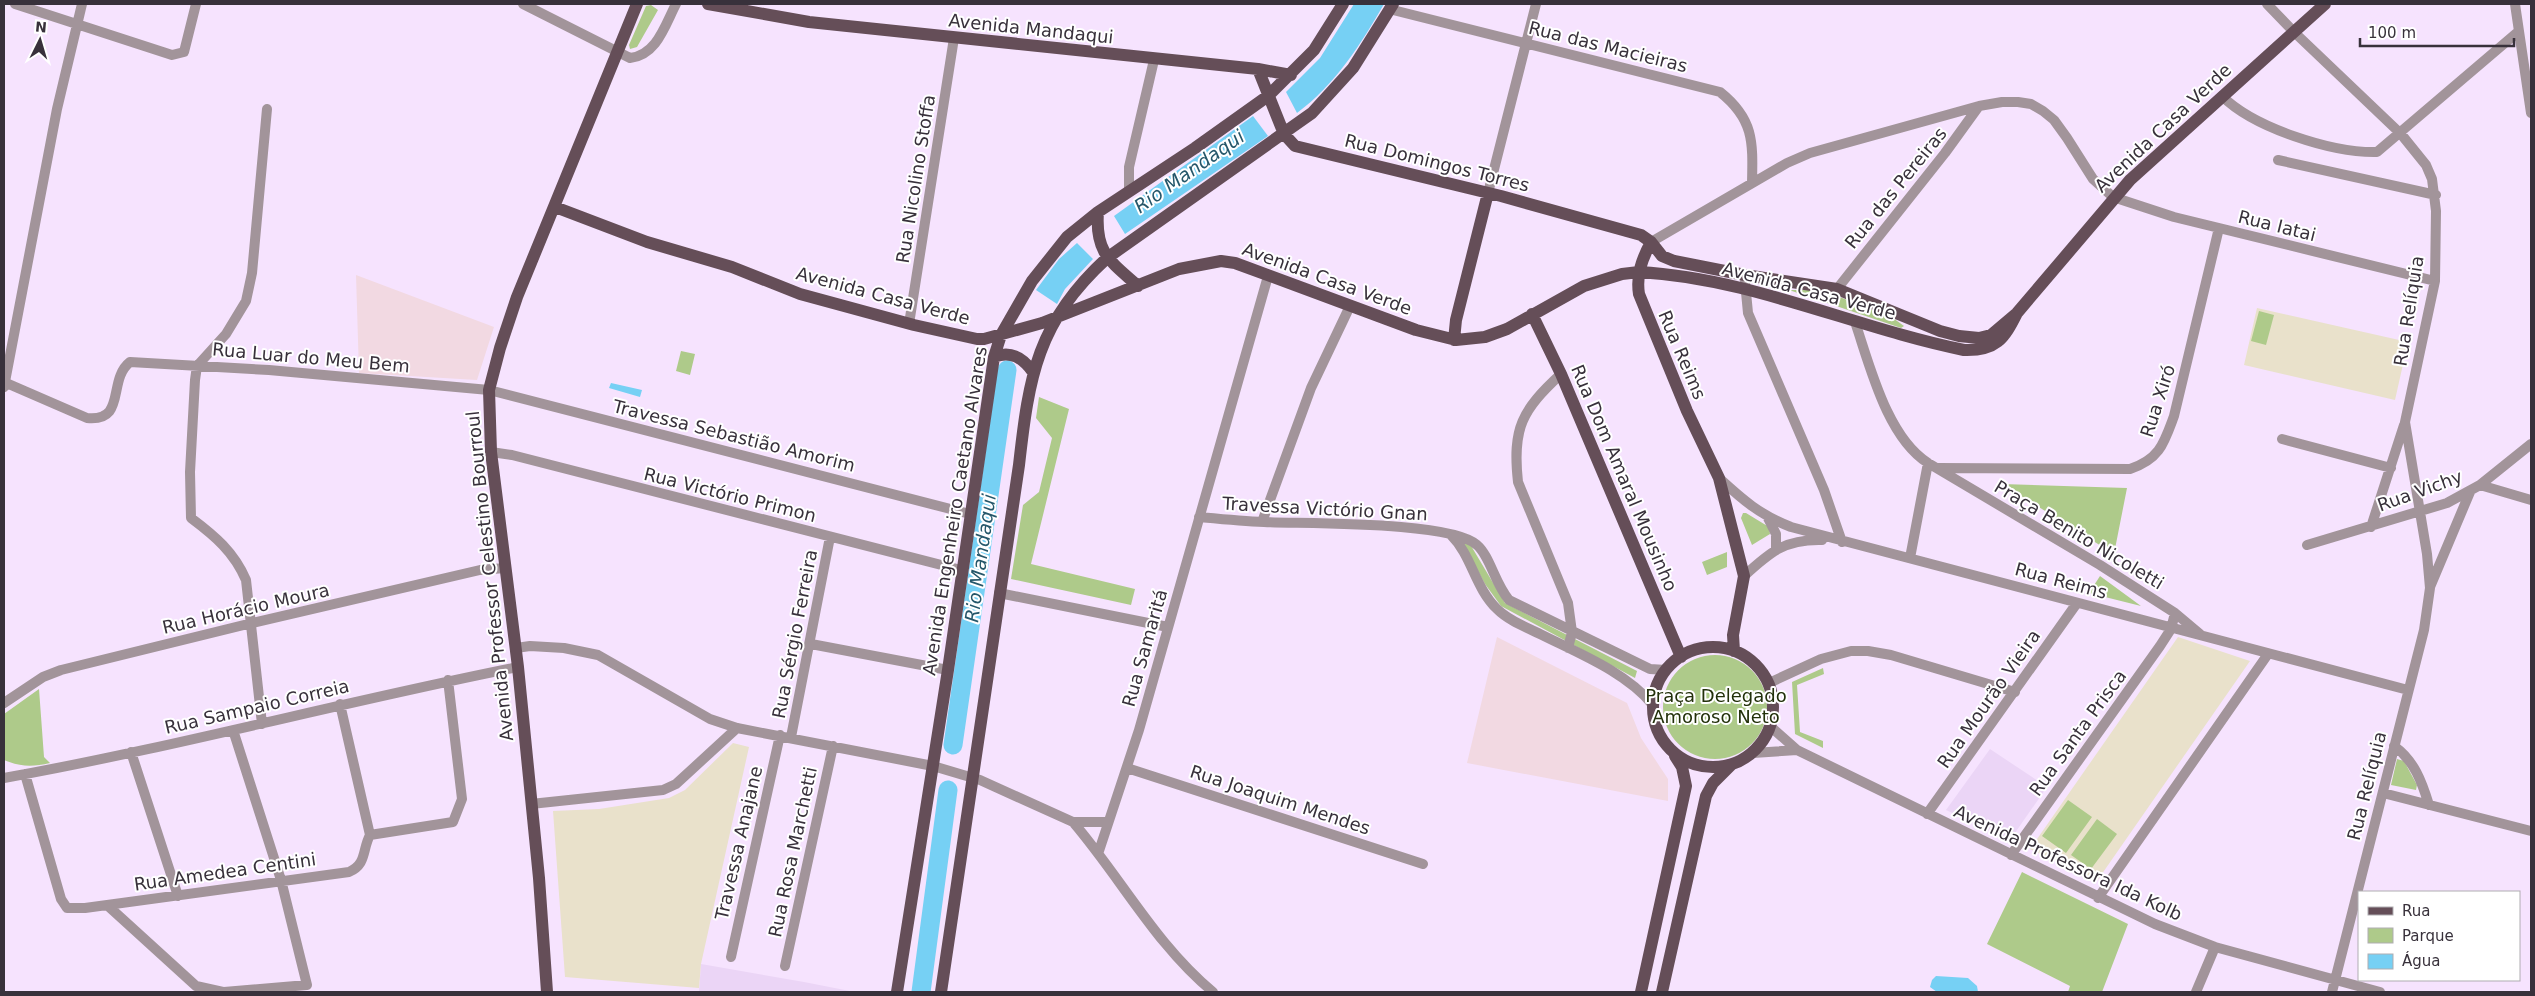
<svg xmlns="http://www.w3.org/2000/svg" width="2535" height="996" viewBox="0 0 2535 996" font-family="'DejaVu Sans',sans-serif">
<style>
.built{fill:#ebd5f6}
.industrial{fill:#f2d9e2}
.education{fill:#e9e1cb}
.green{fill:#aeca8a}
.water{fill:#76d0f4}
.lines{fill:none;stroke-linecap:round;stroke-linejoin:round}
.river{stroke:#76d0f4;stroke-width:19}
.minor{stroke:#a2949a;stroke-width:10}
.major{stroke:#654e58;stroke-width:12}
.labels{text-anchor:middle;stroke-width:4;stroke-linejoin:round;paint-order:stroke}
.street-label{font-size:18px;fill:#38313b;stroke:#fff}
.park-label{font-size:18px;fill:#22300a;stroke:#fff}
.water-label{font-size:19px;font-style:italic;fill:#25576a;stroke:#fff}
</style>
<rect width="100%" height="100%" fill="#f6e3fe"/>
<path class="built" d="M1990,749L2047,787L2010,840L1946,810Z
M701,964L804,982L855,992H699Z"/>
<path class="industrial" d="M356,275L494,327L477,380L359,373Z
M1497,637L1627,703L1641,738L1668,779V801L1467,763Z"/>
<path class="education" d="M2257,308L2408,342L2395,400L2244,365Z
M2178,637L2250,661L2097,881L2030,849Z
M733,743L749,747L701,964L699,988L565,977L553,811L599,809L669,798L685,790Z"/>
<path class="green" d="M651,5L658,10L637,47L630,49L629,45L646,6Z
M1789,290H1822L1893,318L1904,326L1901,328Z
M2259,311L2274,315L2266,345L2251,341Z
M681,351L695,354L690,375L676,371Z
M1039,397L1069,409L1031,564L1135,589L1131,605L1011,579L1023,505L1039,492L1052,438L1036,418Z
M2002,484L2127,488L2114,554Z
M1743,513H1746L1769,527L1770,534L1752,545L1741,518Z
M1463,543L1470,544L1505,603L1637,671L1635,678L1501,606L1485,584Z
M1727,552V567L1707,575L1702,562Z
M2100,576L2141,606L2089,593Z
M1663 707a52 52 0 1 1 104 0a52 52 0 1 1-104 0Z
M1823,668L1824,674L1797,685L1800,732L1823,741V748L1795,734L1792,682Z
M39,689L44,757L50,763C32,767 21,767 4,760V714Z
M2397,759L2404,761L2417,785L2416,790L2391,785Z
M2068,800L2092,817L2066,853L2042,836Z
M2097,819L2117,834L2091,869L2071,855Z
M2022,872L2128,924L2102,992H2068L2070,986L1987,944Z"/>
<path class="water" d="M1354,4H1384C1361,44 1335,85 1297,113L1286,92L1320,58Z
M1253,116L1268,136L1125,234L1114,216Z
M1077,243L1093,259L1065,289L1057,304L1036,290L1059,259Z
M611,383L642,390L640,397L609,388Z
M1936,976L1968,978L1977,986L1978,992H1937L1930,987L1932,980Z"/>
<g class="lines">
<path class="river" d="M953,745L1007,370
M921,992L948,790"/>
<path class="minor" d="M15,4L172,55L184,52L196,4
M523,4L630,58C657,55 665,25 676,4
M2267,4L2294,32L2401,134L2426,165L2432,179L2436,211L2435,281L2405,422L2427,554L2430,588L2424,630L2332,992
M2515,4L2531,113
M1389,9L1720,92C1754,119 1753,142 1752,183
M2222,96C2254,128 2332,153 2377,152L2519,31
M2278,160L2436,195
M1129,192V167L1154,60
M1488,193L1536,4
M1651,242L1787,163L1810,153L1979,106L2002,102H2018L2031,104L2043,111L2054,120L2067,138L2093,179L2113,197L2174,217L2435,281
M1745,282L1748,313L1824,490L1842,542
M1837,289L1945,153L1979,106
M1855,322C1870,366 1887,437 1928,463L2100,565L2175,613L2200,634
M909,324L954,38
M1561,374C1522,410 1512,428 1518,482L1568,603L1572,632L1568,648
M4,382L87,418C127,422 107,380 130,362L269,370L489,390L970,514
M4,387L57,109L82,4
M2282,439L2391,468
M491,452L512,455L961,570
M1938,468L2130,469C2160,459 2164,443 2174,416L2219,228
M1719,478C1743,500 1760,515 1791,527L2408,690
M2480,485L2531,500
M1199,517C1221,519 1242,521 1264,522C1304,524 1451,521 1477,545C1490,556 1495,584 1509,600L1650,669L1666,670
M1768,518L1776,534V549
M1262,522L1311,388L1350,306
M2371,527L2404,425
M1451,535C1472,556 1475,588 1497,609C1509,621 1526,627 1540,634C1578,653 1626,672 1653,705
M2307,545L2447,503L2480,485L2531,444
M1910,558L1928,463
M1744,576C1770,552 1785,539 1822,540
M2430,587L2470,492
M999,593L1168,627
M811,644L948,670
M516,648L530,646L564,648L598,655L710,719L737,728L933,766L980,780L1073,822H1107
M1769,683L1821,659L1851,651H1868L1891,655L2015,692
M4,703L43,677L61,670L252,623L480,570L505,568
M262,724L246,580C234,552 215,536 191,518L190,472L195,380L197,366L226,334L246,301L252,273L267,109
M1771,727L1797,750L2155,924L2215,947L2380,992
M791,737L830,537
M2394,746C2414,760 2422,782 2429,805
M131,752L178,896
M1753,753L1797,750
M1127,768L1423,864
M25,774L61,899L67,908H85L349,872C367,864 362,850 370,835L340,704
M4,778C176,747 346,701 518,667
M2383,793L2531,831
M531,804L663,790L676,784L737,728
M1927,814L2077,603
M1073,822C1121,878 1156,945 1213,992
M370,835L453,822L462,799L448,680
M1099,851L1139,730L1268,276
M2011,855L2160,646L2171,629L2175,613
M2098,898L2268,654
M107,905L196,986L223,992
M731,957L780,735
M785,966L833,746
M224,992L307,985L281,880L233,730
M2196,992L2215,947"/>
<path class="major" d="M708,4L809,22L1258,69L1291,75
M1258,69L1284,134L1295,146L1501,196L1641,235L1651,242L1662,256L1674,261L1745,275L1837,289L1940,331L1959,336L1979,338L1991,335L2017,313L2130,180L2325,4
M555,207L647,242L732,267L800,294L914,325L977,339H984L1042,323L1179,269L1221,261L1235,263L1416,330L1456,340L1485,337L1507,329L1584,286L1622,274L1639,272C1751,278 1855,328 1964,350C1996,351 2004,339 2017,313
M1098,212C1095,253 1110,261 1138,286
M1651,242C1642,259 1636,275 1639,294L1687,411L1719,478L1744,576L1733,635L1734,651
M1532,314L1561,374L1681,657
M1454,340L1456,320L1488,193
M994,357C1011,350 1023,358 1033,372
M1653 707a60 60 0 1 1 120 0a60 60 0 1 1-120 0Z
M547,992L539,878L518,667L491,452L489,390L500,348L517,297L637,4
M897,992L948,670L994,357L1001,335L1032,281L1067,237L1098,212L1195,148L1268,96L1314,50L1343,4
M941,992L1019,465C1029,376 1037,322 1107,258L1312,113L1353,68L1393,4
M1641,992L1686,786L1682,767L1675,756
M1662,992L1706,796L1713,783L1731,765"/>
</g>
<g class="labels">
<g class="street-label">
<text transform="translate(1031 29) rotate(6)" y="6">Avenida Mandaqui</text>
<text transform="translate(1608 47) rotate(14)" y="6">Rua das Macieiras</text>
<text transform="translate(2163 128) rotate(-43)" y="6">Avenida Casa Verde</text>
<text transform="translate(1437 163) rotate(14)" y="6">Rua Domingos Torres</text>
<text transform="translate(916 179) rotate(-81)" y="6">Rua Nicolino Stoffa</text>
<text transform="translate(1896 188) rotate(-51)" y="6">Rua das Pereiras</text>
<text transform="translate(2277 226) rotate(14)" y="6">Rua Iatai</text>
<text transform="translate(1327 279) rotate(20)" y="6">Avenida Casa Verde</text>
<text transform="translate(1809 291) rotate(15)" y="6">Avenida Casa Verde</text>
<text transform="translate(883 296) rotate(15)" y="6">Avenida Casa Verde</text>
<text transform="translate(2409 311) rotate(-81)" y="6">Rua Relíquia</text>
<text transform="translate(1682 355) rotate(67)" y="6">Rua Reims</text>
<text transform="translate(311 358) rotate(5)" y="6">Rua Luar do Meu Bem</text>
<text transform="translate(2158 401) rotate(-72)" y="6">Rua Xiró</text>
<text transform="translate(734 436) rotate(14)" y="6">Travessa Sebastião Amorim</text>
<text transform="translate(1624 478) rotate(67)" y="6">Rua Dom Amaral Mousinho</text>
<text transform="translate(2420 491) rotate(-20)" y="6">Rua Vichy</text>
<text transform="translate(730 495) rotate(14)" y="6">Rua Victório Primon</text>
<text transform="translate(1325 509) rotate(3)" y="6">Travessa Victório Gnan</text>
<text transform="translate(955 511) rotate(-81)" y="6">Avenida Engenheiro Caetano Alvares</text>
<text transform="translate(2079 535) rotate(31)" y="6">Praça Benito Nicoletti</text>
<text transform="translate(490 576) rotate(-96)" y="6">Avenida Professor Celestino Bourroul</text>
<text transform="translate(2061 581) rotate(15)" y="6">Rua Reims</text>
<text transform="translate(246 609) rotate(-13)" y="6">Rua Horácio Moura</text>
<text transform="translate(795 634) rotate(-79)" y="6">Rua Sérgio Ferreira</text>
<text transform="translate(1145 648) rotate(-74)" y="6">Rua Samaritá</text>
<text transform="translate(1989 699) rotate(-55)" y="6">Rua Mourão Vieira</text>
<text transform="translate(257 707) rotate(-13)" y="6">Rua Sampaio Correia</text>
<text transform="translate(2078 733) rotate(-54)" y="6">Rua Santa Prisca</text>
<text transform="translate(2367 786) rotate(-76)" y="6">Rua Relíquia</text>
<text transform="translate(1280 800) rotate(18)" y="6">Rua Joaquim Mendes</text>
<text transform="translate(739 843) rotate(-77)" y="6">Travessa Anajane</text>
<text transform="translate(793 852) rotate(-78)" y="6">Rua Rosa Marchetti</text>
<text transform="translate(2068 863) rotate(25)" y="6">Avenida Professora Ida Kolb</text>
<text transform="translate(225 872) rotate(-8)" y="6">Rua Amedea Centini</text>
</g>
<g class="park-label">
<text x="1716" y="702">Praça Delegado<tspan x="1716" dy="21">Amoroso Neto</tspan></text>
</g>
<g class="water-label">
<text transform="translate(1189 171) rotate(-35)" y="7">Rio Mandaqui</text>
<text transform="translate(980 558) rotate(-82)" y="7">Rio Mandaqui</text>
</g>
</g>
<rect width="2535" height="996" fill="none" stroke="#38313b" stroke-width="10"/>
<rect x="2358" y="891" width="162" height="90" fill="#ffffff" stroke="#afadb1"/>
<rect x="2368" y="907" width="25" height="8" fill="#654e58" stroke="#afadb1"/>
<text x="2402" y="916" font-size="15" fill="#38313b">Rua</text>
<rect x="2368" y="928" width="25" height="15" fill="#aeca8a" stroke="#afadb1"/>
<text x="2402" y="941" font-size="15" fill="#38313b">Parque</text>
<rect x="2368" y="954" width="25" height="15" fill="#76d0f4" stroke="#afadb1"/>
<text x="2402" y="966" font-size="15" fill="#38313b">Água</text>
<g transform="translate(40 40) rotate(5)" stroke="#ffffff" stroke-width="4" paint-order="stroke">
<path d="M0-4L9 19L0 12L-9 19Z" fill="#38313b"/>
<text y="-8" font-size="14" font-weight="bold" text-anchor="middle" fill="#38313b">N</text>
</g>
<path d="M2360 38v8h154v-8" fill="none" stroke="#38313b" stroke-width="2.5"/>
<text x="2368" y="38" font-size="15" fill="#38313b" stroke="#ffffff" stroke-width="4" paint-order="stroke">100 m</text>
</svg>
